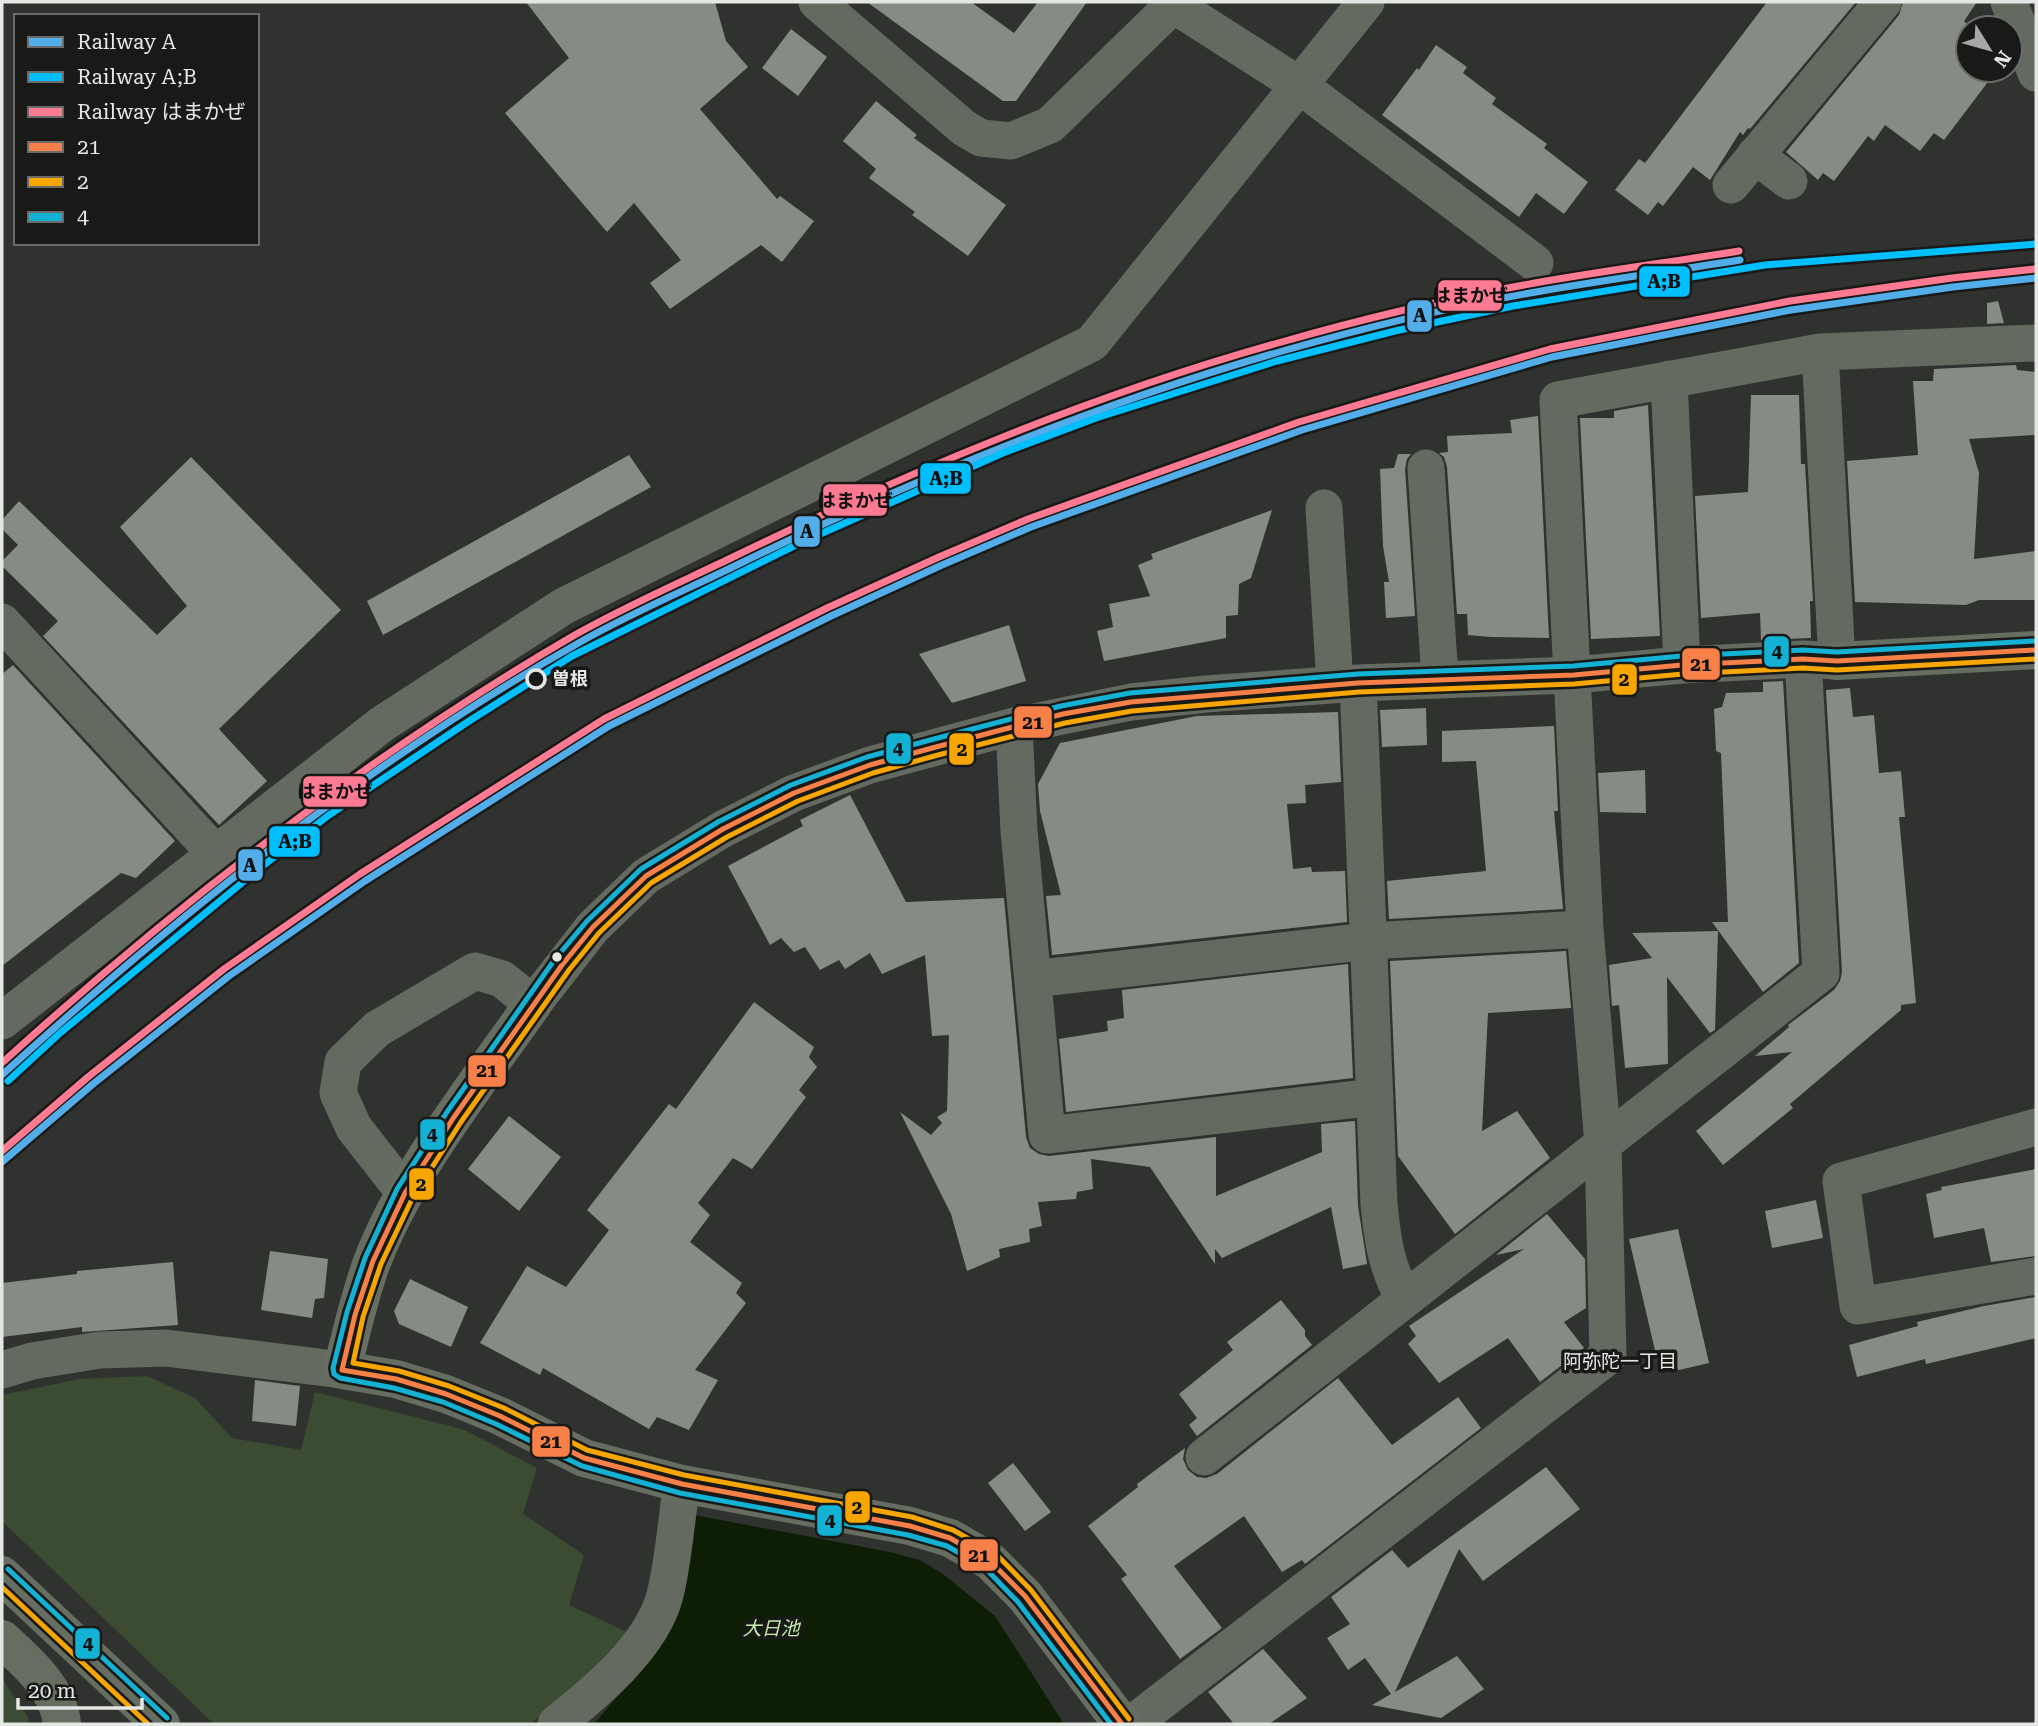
<svg xmlns="http://www.w3.org/2000/svg" width="2038" height="1726" viewBox="0 0 2038 1726" font-family="'Roboto Serif','Noto Sans JP',serif">
<style>
.green{fill:#3b4c32}
.water{fill:#0d1e04}
.building{fill:#868c83}
.lines{fill:none;stroke-linecap:round;stroke-linejoin:round}
.street{stroke:#646a60;stroke-width:37}
.secondary{stroke:#666d61;stroke-width:38}
.bus-1-casing{stroke:#191a18;stroke-width:10}
.bus-2-casing{stroke:#191a18;stroke-width:10}
.bus-3-casing{stroke:#191a18;stroke-width:10}
.bus-1{stroke:#f78048;stroke-width:5}
.bus-2{stroke:#f7a600;stroke-width:5}
.bus-3{stroke:#13b2d5;stroke-width:5}
.rail-1-casing{stroke:#191a18;stroke-width:12}
.rail-2-casing{stroke:#191a18;stroke-width:12}
.rail-3-casing{stroke:#191a18;stroke-width:12}
.rail-1{stroke:#53ade8;stroke-width:7}
.rail-2{stroke:#00bfff;stroke-width:7}
.rail-3{stroke:#fe7a93;stroke-width:7}
.stop-dot{fill:#191a18;stroke:#e5e7e4;stroke-width:3.5}
.bus-dot{fill:#e5e7e4;stroke:#191a18;stroke-width:2.5}
.labels{text-anchor:middle;stroke-width:7;stroke-linejoin:round;paint-order:stroke}
.stop-label{font-size:18px;font-weight:bold;fill:#e5e7e4;stroke:#191a18;text-anchor:start}
.neighbourhood-label{font-size:19px;fill:#e5e7e4;stroke:#191a18}
.water-label{font-size:19px;font-style:italic;fill:#c3e9ac;stroke:#191a18}
.line-badge{stroke:#191a18;stroke-width:2.5}
.pale-badge-label{font-size:19px;text-anchor:middle;font-weight:bold;fill:#111}
</style>
<rect width="100%" height="100%" fill="#30322f"/>
<path class="green" d="M147,1376L195,1398L232,1438L301,1450L315,1392L465,1430L537,1468L523,1514L584,1555L569,1605L627,1632L577,1686L530,1724H214L2,1521V1395L79,1379Z
M2,1678L28,1717L29,1724H2Z"/>
<path class="water" d="M694,1515L890,1552L920,1560L943,1574L995,1616L1064,1724H594L639,1671Z"/>
<path class="building" d="M526,2H715L726,41L748,67L700,109L777,199L780,196L814,221L782,262L761,245L670,309L650,283L681,260L634,203L607,232L505,113L569,58Z
M867,2H971L1014,33L1038,2H1087L1016,101H1003Z
M1767,2H1856L1750,129L1748,128L1743,135L1740,132L1710,180L1693,167L1663,206L1658,202L1648,215L1615,190L1639,159L1645,163Z
M1903,2H1977L1964,21L1967,24L1964,28L1968,31V70H1997L1944,140L1934,133L1920,151L1885,125L1874,141L1868,136L1834,181L1823,173L1818,180L1786,152L1899,15Z
M791,29L827,57L798,96L762,68Z
M1436,45L1467,67L1463,73L1496,98L1492,104L1547,144L1544,148L1588,182L1564,214L1536,193L1519,217L1382,115L1417,68L1419,70Z
M876,101L917,135L914,138L1006,205L968,256L912,215L915,212L869,178L876,169L843,141Z
M1998,301L2004,323L1987,324V303Z
M2016,365L2017,370L2036,372V435L1969,439L1979,473L1974,559L2036,551V600H1979L1966,605L1855,602L1847,461L1918,455L1913,381H1933L1934,369Z
M1751,395H1799L1801,464H1805L1813,601H1810L1811,638L1761,640L1760,613L1701,618L1695,496L1748,492Z
M1648,405L1660,636L1591,639L1580,418H1614V411Z
M1538,416L1549,638L1491,637L1468,635L1467,614H1457L1447,467L1444,457L1439,453L1448,452L1447,436L1512,433L1510,420Z
M1398,454H1411L1407,459L1405,469L1415,616L1386,618L1384,582H1389L1383,546L1380,469L1394,468Z
M629,455L651,487L383,635L367,601Z
M191,457L341,610L219,729L267,781L219,825L43,636L58,621L2,566V561L18,545L2,529V520L19,501L157,635L187,606L120,527Z
M1272,510L1251,578L1239,584L1238,615L1226,616V638L1104,661L1097,631L1113,627L1109,604L1150,596L1138,565L1153,559L1151,554Z
M1009,625L1026,681L952,703L919,654Z
M13,665L175,841L136,878L121,873L2,966V674Z
M1783,681L1799,963L1763,992L1712,922H1728L1721,753L1716,751L1714,709L1722,707L1726,693L1763,692V682Z
M1850,688L1853,717L1874,715L1879,773L1901,771L1905,817H1899L1916,1003L1901,1005V1010L1790,1104L1793,1108L1723,1165L1696,1131L1792,1052L1755,1056L1789,1027L1788,1025L1834,990L1840,981L1842,972L1826,690Z
M1426,708L1427,745L1382,747L1380,710Z
M1338,712L1341,782L1305,785L1306,803L1287,804L1293,869L1311,867L1312,872L1345,871L1347,922L1052,955L1046,896L1061,895L1040,811L1038,784L1060,743L1197,716Z
M1554,726L1558,811H1554L1563,909L1389,919L1387,881L1486,871L1476,761L1442,762V731Z
M1645,770L1646,813L1600,812L1598,773Z
M850,795L906,902L1004,898L1026,1137L1030,1148L1039,1154L1049,1156L1216,1137V1196L1322,1152L1321,1124L1355,1121L1358,1206L1367,1264L1343,1269L1331,1207L1222,1258L1215,1249V1264L1150,1167L1091,1159L1093,1189L1077,1192L1076,1199L1038,1202L1042,1226L1029,1229L1030,1242L999,1249L1000,1257L967,1271L951,1214L900,1112L931,1135L942,1123L937,1117L947,1111L949,1035L932,1036L925,955L882,974L870,953L845,969L839,960L820,970L805,947L794,952L781,938L770,945L728,866L803,826L800,820Z
M1718,931L1715,1030L1710,1033L1667,977L1668,1064L1625,1068L1619,1005L1612,1006L1609,965L1652,958L1632,933Z
M1566,951L1571,1008L1488,1013L1482,1131L1517,1111L1550,1158L1455,1234L1398,1156L1390,961Z
M1348,964L1353,1078L1066,1112L1059,1039L1108,1031L1107,1021L1124,1018L1122,990Z
M754,1002L814,1047L809,1057L817,1067L799,1090L806,1097L752,1169L733,1158L698,1203L710,1215L690,1242L742,1283L736,1293L746,1303L695,1370L718,1380L689,1430L657,1417L649,1429L543,1368L540,1375L480,1343L527,1266L566,1287L609,1230L587,1210L669,1104L676,1109Z
M509,1116L561,1157L519,1211L468,1169Z
M2036,1169V1256L1991,1262L1984,1228L1934,1238L1926,1194L1942,1190L1941,1187Z
M1816,1200L1823,1238L1772,1248L1765,1211Z
M1547,1214L1585,1259L1586,1308L1564,1322L1584,1348L1540,1382L1508,1338L1439,1383L1408,1344L1416,1336L1409,1326L1524,1249L1496,1255Z
M1678,1229L1709,1363L1679,1370L1657,1359L1629,1239Z
M270,1251L328,1259L324,1298L315,1299L312,1318L261,1310Z
M173,1262L178,1325L82,1332V1327L2,1337V1283L77,1274V1271Z
M410,1279L468,1307L451,1347L399,1324L394,1311Z
M2036,1297V1338L1926,1364L1925,1359L1857,1377L1849,1345L1918,1326L1917,1322L1984,1306Z
M1281,1300L1305,1330V1336L1312,1345L1197,1436L1189,1425L1197,1418L1179,1394L1233,1350L1227,1342Z
M1338,1378L1392,1445L1458,1397L1481,1428L1305,1564L1302,1560L1282,1572L1244,1516L1174,1566L1222,1628L1180,1659L1121,1579L1127,1575L1088,1526L1138,1487L1137,1484L1185,1448L1183,1459L1188,1470L1197,1477L1206,1478L1217,1474Z
M255,1380L300,1386L296,1426L252,1421Z
M1013,1463L1051,1512L1025,1531L988,1483Z
M1546,1467L1580,1509L1483,1581L1459,1549L1395,1692L1457,1656L1484,1689L1441,1718L1372,1705L1391,1694L1365,1658L1348,1670L1327,1638L1350,1624L1331,1597L1392,1550L1408,1568Z
M1263,1649L1307,1698L1269,1724H1234L1208,1692Z"/>
<g class="lines">
<path class="street" d="M817,2L964,128L981,138L1011,141L1050,125L1173,5
M1169,2L1299,85L1535,263
M2009,2L2036,73
M1755,155L1789,181
M1731,185L1883,2
M1669,379L1682,665
M1426,468L1440,679
M1324,508L1335,684
M2,622L215,853
M1358,683L1379,1204C1383,1244 1386,1264 1404,1300
M1014,726L1019,831L1047,1135L1375,1097
M1033,979L1369,941L1585,929
M2,1021L382,724L564,606L1092,343L1366,2
M2036,1127L1841,1181L1858,1306L2036,1276
M405,1193L354,1128L338,1093L343,1062L377,1029L475,971L502,979L533,1004L593,927L646,876L723,829L794,793L870,765L1014,726L1131,702L1206,694L1358,683L1574,675L1682,665L1803,659L1837,661L1820,352L2036,343
M2,1370L32,1361L100,1350L166,1348L342,1370
M1204,1457L1821,973L1803,659
M556,1724C595,1693 652,1646 665,1595C674,1559 676,1520 682,1484
M1132,1724L1608,1356L1603,1144L1585,929L1558,400L1820,352"/>
<path class="secondary" d="M1837,661L2036,650
M533,1004C478,1082 406,1173 372,1262C359,1297 351,1334 342,1370L396,1379L446,1394L500,1416L584,1458L682,1484L910,1526L950,1538L990,1561L1025,1596L1122,1724
M2,1575L161,1724
M2,1639C26,1661 59,1689 62,1724"/>
<g class="bus-1-casing">
<path id="bus-1" d="M342,1370L355,1315L373,1261L405,1193L454,1117L562,965L593,927L646,876L723,829L794,793L870,765L936,747L1063,714L1131,702L1358,683L1574,675L1682,665L1803,659L1837,661L2036,650
M342,1370L396,1379L446,1394L500,1416L584,1458L682,1484L910,1526L950,1538L990,1561L1025,1596L1122,1724"/>
</g>
<g class="bus-2-casing">
<path id="bus-2" d="M2,1587L148,1724
M1129,1719L1031,1590L996,1554L953,1530L912,1517L684,1475L587,1450L504,1408L449,1386L399,1371L353,1363L363,1317L381,1264L413,1197L461,1122L569,970L599,933L651,883L727,837L798,801L873,773L938,755L1065,723L1132,711L1359,692L1574,684L1683,674L1803,668L1837,670L2036,659"/>
</g>
<g class="bus-3-casing">
<path id="bus-3" d="M8,1569L167,1718
M1111,1724L1018,1602L985,1568L947,1546L908,1535L680,1493L582,1466L496,1424L443,1402L394,1388L340,1378L334,1374L333,1368L347,1312L365,1258L397,1189L447,1112L555,959L587,921L641,869L718,822L791,785L867,757L934,739L1061,706L1130,693L1358,674L1573,666L1682,656L1803,650L1837,652L2036,641"/>
</g>
<use href="#bus-1" class="bus-1"/>
<use href="#bus-2" class="bus-2"/>
<use href="#bus-3" class="bus-3"/>
<g class="rail-1-casing">
<path id="rail-1" d="M2,1075C181,912 371,760 582,641C633,612 688,589 741,563C914,479 1093,405 1279,352C1363,328 1450,307 1536,292C1604,280 1672,271 1740,260
M2,1162L93,1084L229,976L365,881L609,726L831,616L942,565L1031,527L1302,430L1552,357L1791,310L1953,287L2036,278"/>
</g>
<g class="rail-2-casing">
<path id="rail-2" d="M8,1081L60,1033L260,868L329,815L466,723L572,656L800,543L1003,453L1096,418L1277,361L1395,331L1513,306L1765,265L2036,244"/>
</g>
<g class="rail-3-casing">
<path id="rail-3" d="M2,1063C178,903 367,756 573,636C624,607 679,583 731,558C908,472 1089,396 1278,343C1362,319 1449,298 1535,283C1603,271 1671,262 1739,251
M2,1151L88,1077L224,969L360,874L604,719L827,608L939,557L1028,519L1299,422L1550,349L1790,301L1952,278L2035,269"/>
</g>
<use href="#rail-1" class="rail-1"/>
<use href="#rail-2" class="rail-2"/>
<use href="#rail-3" class="rail-3"/>
</g>
<circle class="stop-dot" cx="536" cy="679" r="9"/>
<circle class="bus-dot" cx="557" cy="957" r="6"/>
<g class="labels">
<g class="stop-label">
<text x="552" y="685">曽根</text>
</g>
<g class="neighbourhood-label">
<text x="1620" y="1368">阿弥陀一丁目</text>
</g>
<g class="water-label">
<text x="771" y="1635">大日池</text>
</g>
</g>
<g class="line-badge">
<rect x="1638" y="265" width="53" height="33" rx="7" fill="#00bfff"/>
<rect x="1437" y="279" width="66" height="33" rx="7" fill="#fe7a93"/>
<rect x="1406" y="299" width="27" height="34" rx="7" fill="#53ade8"/>
<rect x="919" y="462" width="53" height="33" rx="7" fill="#00bfff"/>
<rect x="822" y="483" width="66" height="34" rx="7" fill="#fe7a93"/>
<rect x="793" y="515" width="28" height="33" rx="7" fill="#53ade8"/>
<rect x="1763" y="635" width="27" height="33" rx="7" fill="#13b2d5"/>
<rect x="1681" y="647" width="40" height="34" rx="7" fill="#f78048"/>
<rect x="1611" y="663" width="27" height="33" rx="7" fill="#f7a600"/>
<rect x="1013" y="705" width="40" height="34" rx="7" fill="#f78048"/>
<rect x="885" y="732" width="27" height="33" rx="7" fill="#13b2d5"/>
<rect x="948" y="732" width="27" height="34" rx="7" fill="#f7a600"/>
<rect x="302" y="775" width="66" height="33" rx="7" fill="#fe7a93"/>
<rect x="268" y="825" width="53" height="33" rx="7" fill="#00bfff"/>
<rect x="237" y="848" width="27" height="34" rx="7" fill="#53ade8"/>
<rect x="467" y="1054" width="40" height="34" rx="7" fill="#f78048"/>
<rect x="419" y="1118" width="27" height="33" rx="7" fill="#13b2d5"/>
<rect x="408" y="1167" width="27" height="34" rx="7" fill="#f7a600"/>
<rect x="531" y="1425" width="40" height="33" rx="7" fill="#f78048"/>
<rect x="844" y="1490" width="27" height="34" rx="7" fill="#f7a600"/>
<rect x="816" y="1504" width="27" height="33" rx="7" fill="#13b2d5"/>
<rect x="959" y="1538" width="40" height="34" rx="7" fill="#f78048"/>
<rect x="74" y="1627" width="27" height="33" rx="7" fill="#13b2d5"/>
</g>
<g class="pale-badge-label">
<text x="1664" y="288">A;B</text>
<text x="1470" y="302">はまかぜ</text>
<text x="1420" y="322">A</text>
<text x="946" y="485">A;B</text>
<text x="855" y="507">はまかぜ</text>
<text x="807" y="538">A</text>
<text x="1777" y="658">4</text>
<text x="1701" y="671">21</text>
<text x="1624" y="686">2</text>
<text x="1033" y="729">21</text>
<text x="898" y="755">4</text>
<text x="962" y="756">2</text>
<text x="335" y="798">はまかぜ</text>
<text x="295" y="848">A;B</text>
<text x="250" y="872">A</text>
<text x="487" y="1077">21</text>
<text x="432" y="1141">4</text>
<text x="421" y="1191">2</text>
<text x="551" y="1448">21</text>
<text x="857" y="1514">2</text>
<text x="830" y="1527">4</text>
<text x="979" y="1562">21</text>
<text x="88" y="1650">4</text>
</g>
<rect width="2038" height="1726" fill="none" stroke="#e5e7e4" stroke-width="7"/>
<rect x="14" y="14" width="245" height="231" fill="#191a18" stroke="#6b6c6a" stroke-width="2"/>
<rect x="28" y="37" width="35" height="10" fill="#53ade8" stroke="#6b6c6a" stroke-width="2"/>
<text x="77" y="49" font-size="21" fill="#e5e7e4">Railway A</text>
<rect x="28" y="72" width="35" height="10" fill="#00bfff" stroke="#6b6c6a" stroke-width="2"/>
<text x="77" y="84" font-size="21" fill="#e5e7e4">Railway A;B</text>
<rect x="28" y="107" width="35" height="10" fill="#fe7a93" stroke="#6b6c6a" stroke-width="2"/>
<text x="77" y="119" font-size="21" fill="#e5e7e4">Railway はまかぜ</text>
<rect x="28" y="142" width="35" height="10" fill="#f78048" stroke="#6b6c6a" stroke-width="2"/>
<text x="77" y="154" font-size="21" fill="#e5e7e4">21</text>
<rect x="28" y="177" width="35" height="10" fill="#f7a600" stroke="#6b6c6a" stroke-width="2"/>
<text x="77" y="189" font-size="21" fill="#e5e7e4">2</text>
<rect x="28" y="212" width="35" height="10" fill="#13b2d5" stroke="#6b6c6a" stroke-width="2"/>
<text x="77" y="224" font-size="21" fill="#e5e7e4">4</text>
<g transform="translate(1989 49) rotate(127)"><circle r="33" fill="#191a18" stroke="#6b6c6a" stroke-width="2"/>
<path d="M0-5L12 26L0 18L-12 26Z" fill="#a6a8a5"/>
<text y="-10" font-size="19" font-weight="bold" text-anchor="middle" fill="#e5e7e4">N</text>
</g>
<path d="M18 1698v10h124v-10" fill="none" stroke="#e5e7e4" stroke-width="3.5"/>
<text x="28" y="1698" font-size="21" fill="#e5e7e4" stroke="#191a18" stroke-width="5" paint-order="stroke">20 m</text>
</svg>
